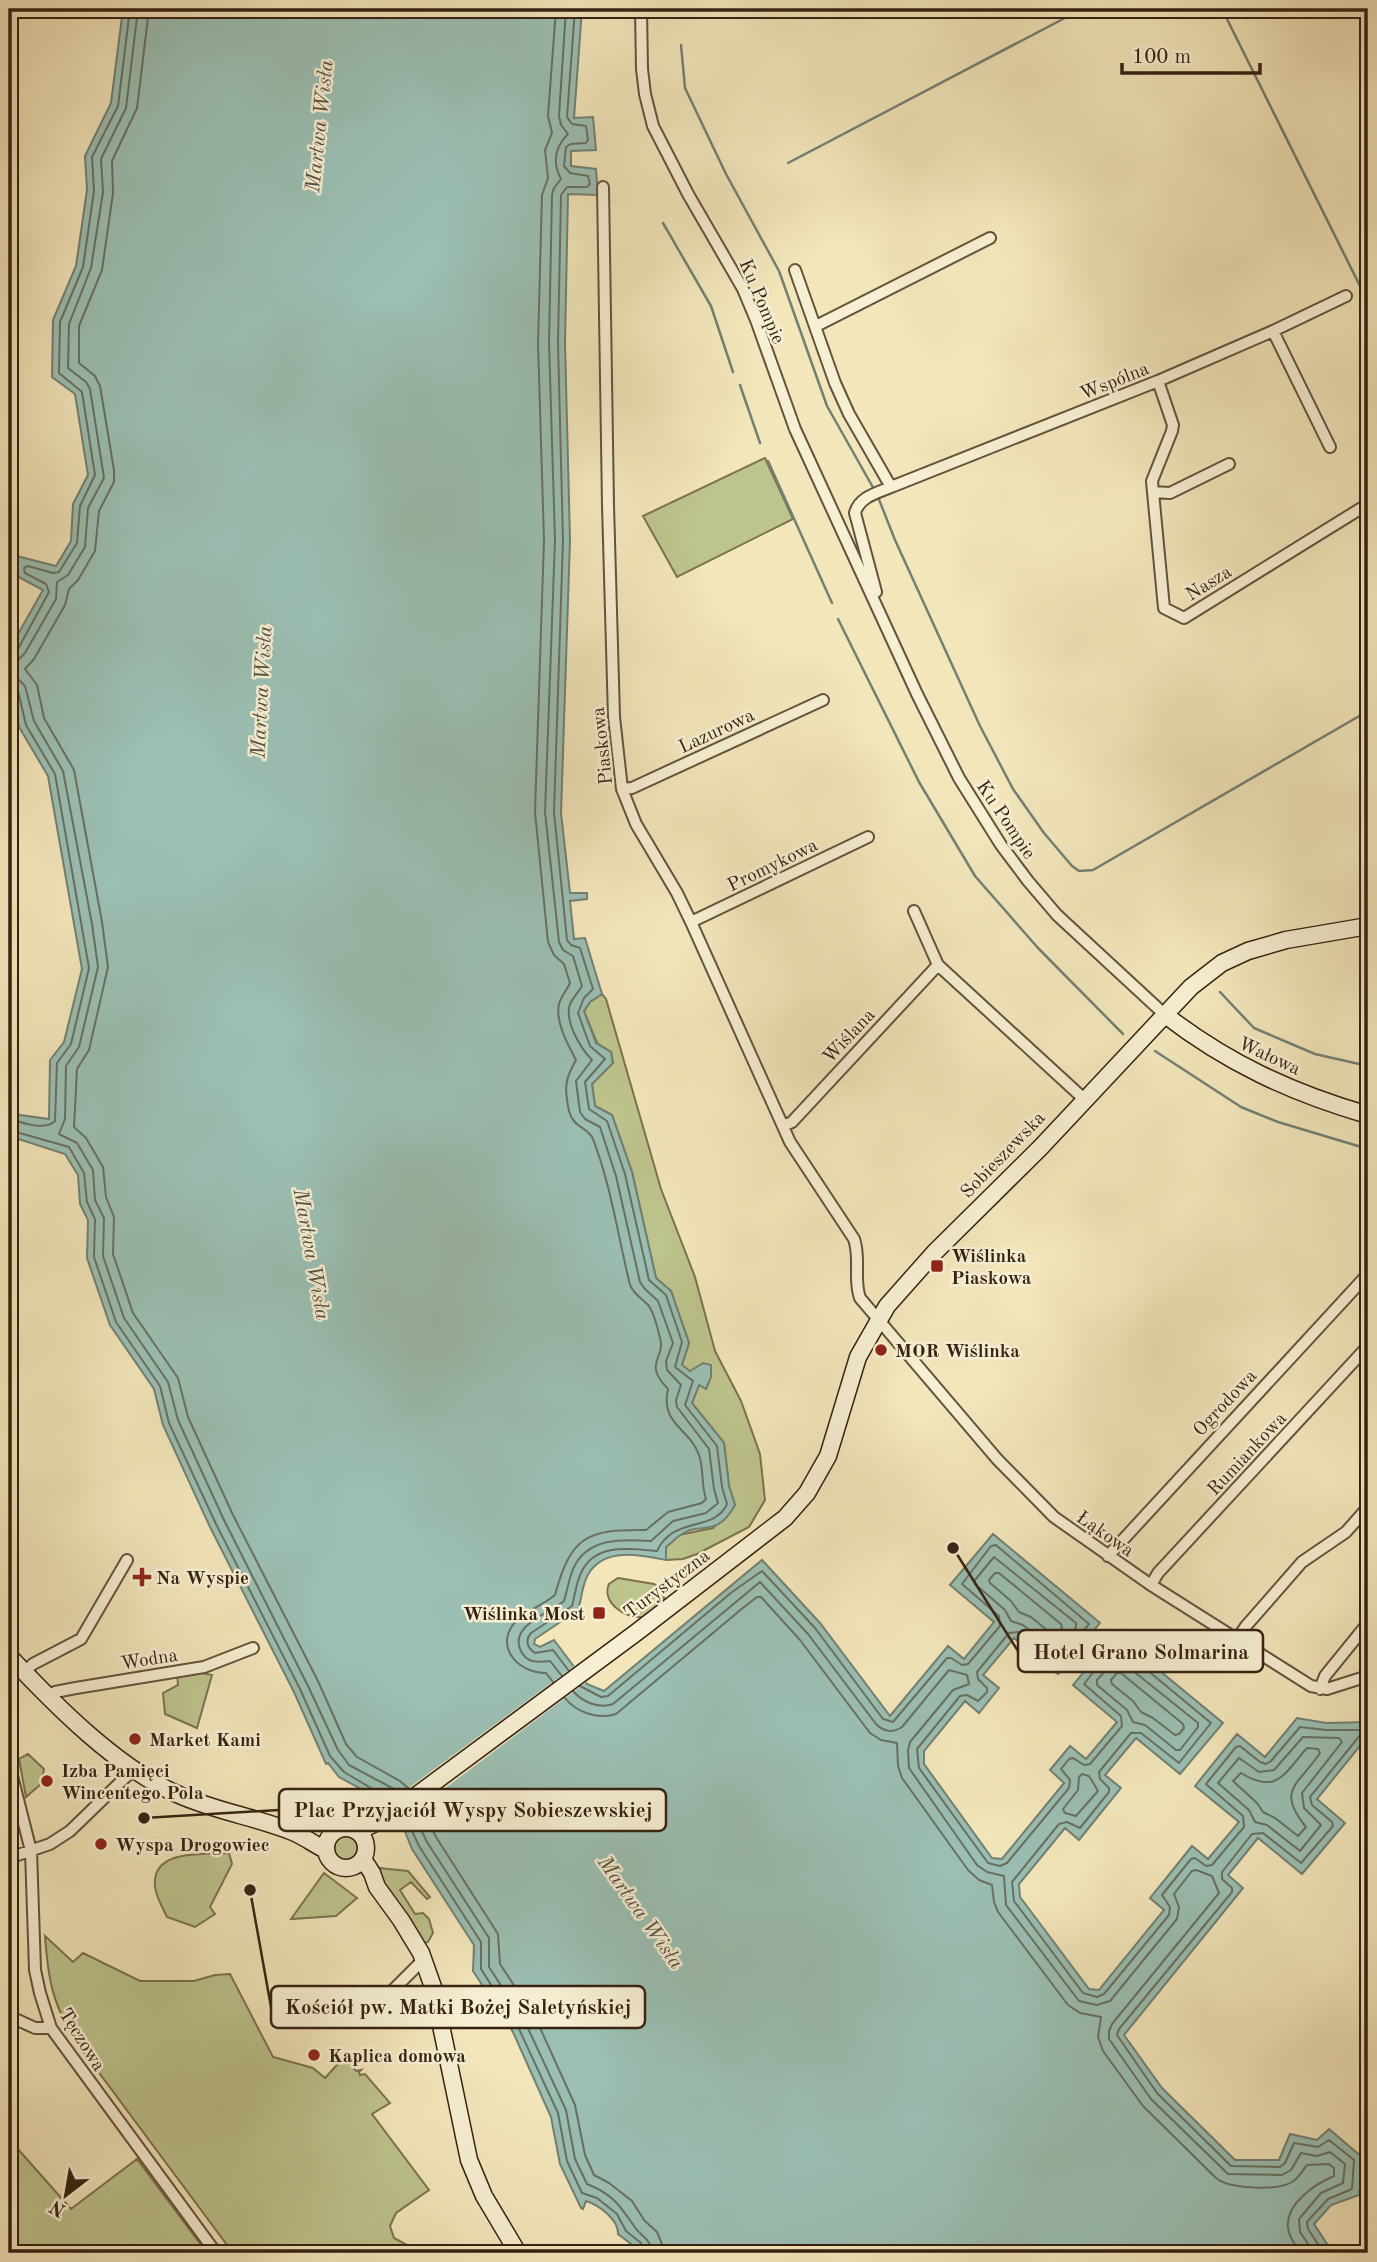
<svg xmlns="http://www.w3.org/2000/svg" width="1377" height="2262" viewBox="0 0 1377 2262" font-family="'Old Standard TT',serif">
<style>
.green{fill:#bec48d;stroke:#7a7250;stroke-width:2}
.water{fill:#9bbfb3;stroke:#728073;stroke-width:2}
.pier{fill:#f3e6bb}
.lines{fill:none;stroke-linecap:round;stroke-linejoin:round}
.shore{stroke:#687062;stroke-width:2}
.stream{stroke:#728073;stroke-width:2.5}
.street-casing{stroke:#64523c;stroke-width:14}
.secondary-casing{stroke:#352112;stroke-width:19}
.street{stroke:#f7efd3;stroke-width:10}
.secondary{stroke:#f7efd3;stroke-width:16}
.poi-dot{fill:#8f2418;stroke:#f7efd3;stroke-width:2.5}
.labels{text-anchor:middle;stroke-width:5;stroke-linejoin:round;paint-order:stroke}
.street-label{font-size:19px;fill:#352112;stroke:#f7efd3}
.poi-label{font-size:19px;font-weight:bold;fill:#352112;stroke:#f7efd3;text-anchor:start}
.water-label{font-size:21px;font-style:italic;fill:#545042;stroke:#f7efd3}
.leader{fill:none;stroke:#352112;stroke-width:2.5}
.callout-dot{fill:#352112;stroke:#f7efd3;stroke-width:2.5}
.callout{fill:#f7efd3;stroke:#352112;stroke-width:2.5}
.callout-label{font-size:21px;text-anchor:middle;font-weight:bold;fill:#352112}
</style>
<rect width="100%" height="100%" fill="#f3e6bb"/>
<filter id="stains"><feTurbulence type="fractalNoise" baseFrequency=".00286" numOctaves="4"/><feColorMatrix values="0 0 0 0 .2 0 0 0 0 .09 0 0 0 0 .02 0 0 0 .5 -.17"/></filter>
<radialGradient id="worn" r=".72"><stop offset=".6" stop-color="#630" stop-opacity="0"/><stop offset="1" stop-color="#630" stop-opacity=".3"/></radialGradient>
<path class="green" d="M765,458L793,519L677,577L643,516Z
M602,994L606,999L661,1189L695,1277L715,1351L741,1401L760,1454L765,1500L749,1527L697,1554L683,1559L666,1560V1547L679,1535L713,1528L735,1505L729,1486L724,1443L692,1403L699,1385L706,1388L681,1365L689,1343L671,1291L656,1278L632,1172L612,1115L595,1106L592,1084L613,1063L611,1052L597,1043L584,1011L590,1002Z
M618,1578L654,1584L662,1590L665,1602C659,1607 650,1616 642,1617C624,1619 601,1601 609,1584Z
M197,1672L212,1675L197,1728L165,1714L163,1693L178,1685L177,1674Z
M28,1754L44,1769L41,1784L26,1797L19,1759Z
M332 1848a14 14 0 1 1 28 0a14 14 0 1 1-28 0Z
M229,1853L232,1864L210,1907L215,1914L195,1927L167,1917C163,1908 156,1897 155,1887C151,1848 204,1855 229,1853Z
M379,1868L408,1871L430,1897L427,1899L411,1882L400,1890L415,1914L423,1913L429,1919L433,1933L428,1942L421,1944L385,1890Z
M324,1873L357,1898L336,1916L291,1919Z
M45,1936L73,1962L83,1953L140,1981H194L215,1975L230,1974L273,2057L313,2068L325,2078L345,2056L356,2071L361,2070L359,2072L360,2075L365,2074L390,2103L372,2114L429,2190L396,2213L390,2226L394,2238L422,2253H233L74,2039C52,2002 48,1978 45,1936Z
M9,2139L71,2209L137,2159L207,2253H9Z"/>
<path class="water" d="M123,9H582L574,118L593,117L596,150L571,151V166L596,169L598,195L568,194L565,343L570,540L561,813L570,893H587V899L570,901L574,939L585,938L602,994L590,1002L584,1011L596,1043L611,1052L613,1063L592,1084L595,1106L612,1115L632,1172L656,1278L671,1291L689,1343L682,1365L690,1371L703,1363L711,1365V1377L706,1389L699,1385L692,1403L724,1443L729,1486L735,1505C716,1540 699,1520 679,1536C675,1539 671,1543 666,1547V1560C641,1555 605,1547 589,1573C582,1583 582,1598 578,1610L535,1639L534,1644L540,1647L554,1640L587,1684L604,1691L762,1560L820,1623L890,1716L948,1646L964,1659L994,1622L950,1585L993,1534L1100,1623L1058,1674L1014,1638L983,1675L999,1688L979,1713L965,1701L924,1751V1764L992,1858L1002,1859L1064,1783L1050,1770L1070,1746L1086,1759L1117,1722L1073,1685L1115,1634L1223,1723L1180,1774L1136,1738L1105,1775L1121,1788L1079,1840L1065,1828L1019,1884L1020,1897L1089,1989L1099,1990L1164,1910L1150,1898L1192,1846L1208,1859L1239,1822L1195,1786L1237,1734L1265,1757L1297,1718L1326,1723L1368,1722V1736L1317,1799L1345,1823L1302,1874L1258,1838L1228,1875L1243,1888L1124,2035L1162,2088L1235,2160H1279L1290,2134L1317,2140L1329,2129L1363,2158L1359,2195L1331,2205L1314,2224L1333,2253H638L635,2247L618,2234C619,2220 599,2205 586,2201L583,2209L581,2208L560,2164L551,2117L513,2032L473,1971L474,1945L412,1849L402,1824L387,1803L339,1777L328,1763L326,1764L294,1692L210,1527L163,1425L154,1389L110,1325L87,1258L88,1220L80,1204L78,1175L65,1154L9,1136V1110L20,1115L49,1119L50,1060L64,1042L82,969L48,776L19,727L9,678V650L43,590L9,572V554L56,566L71,541L73,504L88,475L75,394L52,377L53,320L76,266L87,190L85,156L111,103Z"/>
<path class="pier" d="M577,1664L589,1680L398,1824L384,1806Z"/>
<g class="lines">
<path class="shore" d="M149,9L137,108L112,161L113,193L102,270L79,326V363L95,376L100,386L114,470V482L99,511L95,551L78,580L69,589L65,605L34,659L25,669L37,685L44,718L74,770L102,922L108,967L89,1050L77,1069L74,1127L86,1138L103,1167L106,1197L114,1217L113,1254L133,1313L178,1378L188,1417L233,1515L318,1681L346,1744L357,1757L400,1781L409,1789
M9,652L18,649L49,592L46,584L25,573L24,568L28,566L53,573L59,572L77,543L80,506L95,475L82,392L59,373L60,322L83,267L94,191L92,157L118,106L130,9
M9,661L18,660L25,653L56,599L57,582L68,575L85,547L88,508L104,478L90,389L86,382L68,368L69,324L91,268L103,192L101,159L126,108L138,9
M9,678L18,679L25,686L34,721L63,771L92,924L98,967L79,1047L66,1066L65,1119L59,1134L77,1143L93,1170L95,1200L104,1218L103,1256L124,1318L168,1382L178,1420L224,1520L308,1686L338,1750L349,1765L394,1789L400,1795
M9,687H14L18,691L26,725L55,774L89,968L71,1044L57,1063L55,1121C45,1131 21,1123 9,1118
M9,1130L69,1147L84,1173L87,1202L95,1219L94,1257L116,1322L160,1386L169,1423L216,1524L300,1689L330,1756L344,1772L393,1801
M994,1557L1076,1623V1627L1058,1650H1054L1023,1625L1011,1621L1005,1610L975,1584V1580Z
M995,1573H999L1061,1624L1062,1628L1057,1634L1053,1635L1031,1617L1019,1612L1011,1601L990,1583L989,1580Z
M1117,1658L1198,1723V1727L1180,1750H1176L1145,1725L1133,1722L1127,1710L1097,1685V1680Z
M569,1671L553,1650L535,1653C527,1648 525,1640 531,1633L572,1606C575,1595 576,1583 581,1573C595,1542 631,1549 657,1551C674,1515 714,1533 727,1504L722,1487L717,1446L685,1405L693,1381L675,1367L682,1342L666,1295L649,1280L625,1174L607,1121L589,1109L585,1082L605,1059L590,1046L578,1013L584,998L593,989L580,948L571,945L567,940L554,812L563,540L558,343L561,195L567,187H587L590,184L588,176L570,173L564,166L566,147L571,144L586,143L588,140L586,126L572,124L567,117L575,9
M1117,1673H1121L1183,1724L1184,1728L1179,1734L1175,1735L1153,1718L1141,1712L1133,1701L1112,1684L1111,1680Z
M562,1676L550,1661C539,1662 527,1664 521,1651C508,1626 550,1613 564,1601C567,1591 569,1579 573,1569C587,1537 623,1539 651,1541L673,1521L706,1513L718,1503L714,1489L709,1449L677,1407L676,1400L681,1385L667,1370L666,1361L673,1343L658,1301L645,1289L640,1282L616,1176L600,1127L585,1119L580,1112L576,1081L592,1060C581,1049 564,1021 570,1004C573,998 579,991 582,986L573,956L563,950L559,942L545,812L555,540L549,343L552,195L554,188L561,179C552,162 555,147 568,134L561,125L559,116L566,9
M553,1682L546,1673C516,1673 493,1644 517,1620C528,1610 543,1605 555,1595C571,1536 587,1529 646,1530L668,1512L702,1503L706,1499C701,1485 704,1469 699,1455C689,1427 660,1425 668,1389C642,1362 666,1359 660,1338C658,1329 654,1314 649,1306C642,1298 635,1296 630,1285C618,1236 611,1186 593,1139C588,1127 573,1128 569,1111C564,1088 565,1079 576,1060C568,1045 555,1022 559,1004C561,996 567,990 570,983L564,964L554,955L548,942L535,812L544,540L538,343L542,195L548,178L545,150L552,133L548,116L556,9
M580,1686L601,1697L608,1696L732,1592L762,1571L815,1628L883,1719L893,1722L947,1658H951L962,1665L968,1664L1000,1626L999,1616L962,1584L991,1546L996,1545L1089,1624L1057,1662L1019,1632L1009,1633L977,1672L978,1679L987,1688V1692L978,1701L967,1695L960,1696L917,1749L919,1768L988,1863L1000,1866L1007,1863L1069,1788L1070,1780L1061,1769L1069,1759L1073,1758L1084,1765L1090,1764L1122,1726L1121,1716L1084,1684L1114,1646H1118L1211,1723L1179,1763L1141,1733H1131L1099,1772L1100,1779L1109,1788V1792L1080,1828L1067,1822L1059,1824L1012,1882L1014,1901L1083,1993L1097,1997L1104,1994L1169,1915L1170,1907L1162,1895L1191,1859L1195,1858L1206,1866L1212,1865L1244,1827L1243,1816L1206,1784L1236,1747L1240,1746L1260,1762L1266,1764L1271,1761L1300,1727L1326,1730H1360L1361,1734L1310,1797L1312,1805L1332,1822L1333,1826L1301,1863L1263,1833L1252,1834L1222,1872V1879L1232,1888V1892L1119,2029L1117,2035L1157,2093L1231,2166L1280,2167L1285,2163L1294,2143L1318,2147L1329,2140L1354,2160L1352,2189L1328,2199L1307,2222L1308,2229L1324,2253
M573,1691C582,1702 599,1709 613,1704L760,1582L808,1634L876,1724C884,1732 893,1733 902,1727L949,1670L967,1675L969,1684L953,1690L910,1742L908,1750L909,1768L977,1865L987,1872L1004,1876L1006,1905L1079,2001L1097,2005L1110,2001L1177,1919L1179,1907L1174,1894L1192,1871L1196,1870L1212,1876L1219,1893L1112,2024L1109,2031V2039L1151,2099L1228,2174L1282,2175L1291,2170L1301,2153L1317,2156L1330,2152L1345,2164L1343,2183L1321,2193L1299,2219L1300,2232L1314,2253
M565,1698C576,1712 598,1720 616,1714L744,1607L757,1597H761L800,1640L870,1733L881,1740L897,1743L898,1766L902,1778L968,1870L979,1880L992,1885L994,1902L998,1912L1068,2005L1080,2013L1101,2017L1098,2037L1103,2051L1143,2106L1216,2178C1229,2189 1277,2191 1292,2182C1299,2178 1302,2171 1307,2165L1329,2164L1334,2168V2176C1315,2184 1285,2204 1288,2228C1289,2238 1296,2246 1301,2253
M1303,1737L1339,1738L1342,1742L1302,1793L1304,1808L1321,1825L1300,1851L1267,1825L1255,1822L1249,1810L1218,1783L1239,1758L1259,1772L1274,1770Z
M1307,1748L1318,1749L1320,1753C1299,1785 1275,1789 1306,1827L1298,1836L1275,1818L1263,1812L1257,1803L1233,1781L1241,1773C1277,1795 1284,1774 1307,1748Z
M1082,1774L1089,1776L1098,1791L1076,1816L1065,1813L1063,1809L1078,1790L1079,1777Z
M420,1805L436,1837L498,1934L500,1964L536,2019L575,2105L585,2155L594,2175L609,2183L632,2201L644,2220L657,2232L662,2244L663,2253
M412,1811L427,1842L489,1938V1967L526,2024L566,2110L575,2159L587,2184C612,2194 619,2204 634,2226C641,2237 651,2238 652,2253
M405,1816L419,1846L481,1942V1969L519,2029L558,2113L567,2161L582,2193L597,2198L617,2214L626,2231L641,2243L644,2253"/>
<path class="stream" d="M1222,9L1361,288
M681,45L685,88L726,174L779,271L827,406L875,491
M788,163L1082,9
M663,223L711,306L733,372
M740,385L760,443
M768,461L832,603
M878,497L895,540L980,726L1013,789L1044,833L1072,866L1079,871L1093,870L1368,711
M838,619L919,782L975,876L1038,948L1123,1034
M1220,992L1254,1028L1315,1054L1368,1066
M1155,1051L1241,1107L1278,1122L1368,1149"/>
<g class="street-casing">
<path id="street" d="M641,9L642,69L645,94L653,126L688,194L743,289L756,320L795,429L917,694L959,778L1001,845L1028,881L1057,915L1164,1014
M603,187L608,505L614,717L622,789L636,824L677,893L691,922L790,1142L854,1239C861,1259 853,1279 860,1298L997,1459L1054,1517L1151,1585L1311,1686L1327,1689L1368,1676
M795,270L835,383L849,414L891,487C877,493 859,497 855,513L876,592
M816,326L990,238
M1273,331L1330,447
M1158,381L1173,425L1172,431L1152,481L1153,492L1170,493L1229,464
M891,487L1158,381L1273,331L1346,296
M1153,492L1164,608L1184,618L1368,504
M622,789L632,788L823,700
M914,911L938,965
M691,922L868,837
M783,1126L792,1122L938,965L1084,1099
M1108,1556L1368,1274
M1151,1585L1158,1573L1368,1346
M1237,1639L1246,1626L1302,1562L1346,1532L1368,1507
M24,1672L33,1664L81,1639L127,1560
M1320,1689L1325,1676L1368,1623
M51,1698L55,1692L76,1688L204,1667L253,1648
M9,1764L31,1851L35,1970L40,1993L51,2028L216,2253
M9,1858L50,1844L70,1831L133,1770
M9,2016L35,2028H51
M330,2020L384,1999L419,1964L425,1961"/>
</g>
<g class="secondary-casing">
<path id="secondary" d="M1164,1014C1227,1063 1292,1093 1368,1115
M9,1656C54,1704 117,1768 177,1794C214,1811 256,1817 293,1832C305,1837 315,1845 326,1850
M326 1848a20 20 0 1 1 40 0a20 20 0 1 1-40 0Z
M359,1831L386,1818L637,1632L785,1518L807,1493L828,1456L858,1357L887,1306L934,1253L1041,1147L1191,987L1222,963L1248,951L1286,940L1368,926
M363,1859L372,1873L377,1887L401,1920L421,1953L433,1987L469,2160L484,2196L518,2253"/>
</g>
<use href="#street" class="street"/>
<use href="#secondary" class="secondary"/>
</g>
<g class="poi-dot">
<rect x="930" y="1259" width="14" height="14" rx="3.5"/>
<circle cx="881" cy="1350" r="7"/>
<path d="M138.5 1566.5h7v7h7v7h-7v7h-7v-7h-7v-7h7z"/>
<rect x="592" y="1606" width="14" height="14" rx="3.5"/>
<circle cx="135" cy="1739" r="7"/>
<circle cx="47" cy="1781" r="7"/>
<circle cx="101" cy="1844" r="7"/>
<circle cx="314" cy="2055" r="7"/>
</g>
<g class="labels">
<g class="street-label">
<text transform="translate(763 301) rotate(67)" y="7">Ku Pompie</text>
<text transform="translate(1114 380) rotate(-22)" y="7">Wspólna</text>
<text transform="translate(1208 582) rotate(-32)" y="7">Nasza</text>
<text transform="translate(716 730) rotate(-25)" y="7">Lazurowa</text>
<text transform="translate(601 746) rotate(-96)" y="7">Piaskowa</text>
<text transform="translate(1007 819) rotate(56)" y="7">Ku Pompie</text>
<text transform="translate(772 864) rotate(-26)" y="7">Promykowa</text>
<text transform="translate(848 1035) rotate(-47)" y="7">Wiślana</text>
<text transform="translate(1270 1055) rotate(25)" y="7">Wałowa</text>
<text transform="translate(1002 1154) rotate(-46)" y="7">Sobieszewska</text>
<text transform="translate(1224 1402) rotate(-47)" y="7">Ogrodowa</text>
<text transform="translate(1246 1453) rotate(-47)" y="7">Rumiankowa</text>
<text transform="translate(1106 1533) rotate(35)" y="7">Łąkowa</text>
<text transform="translate(666 1583) rotate(-37)" y="7">Turystyczna</text>
<text transform="translate(149 1658) rotate(-9)" y="7">Wodna</text>
<text transform="translate(83 2039) rotate(58)" y="7">Tęczowa</text>
</g>
<g class="poi-label">
<text x="951" y="1262">Wiślinka<tspan x="951" dy="22">Piaskowa</tspan></text>
<text x="895" y="1357">MOR Wiślinka</text>
<text x="156" y="1584">Na Wyspie</text>
<text x="585" y="1620" text-anchor="end">Wiślinka Most</text>
<text x="149" y="1746">Market Kami</text>
<text x="61" y="1777">Izba Pamięci<tspan x="61" dy="22">Wincentego Pola</tspan></text>
<text x="115" y="1851">Wyspa Drogowiec</text>
<text x="328" y="2062">Kaplica domowa</text>
</g>
<g class="water-label">
<text transform="translate(319 126) rotate(-84)" y="7">Martwa Wisła</text>
<text transform="translate(261 692) rotate(-87)" y="7">Martwa Wisła</text>
<text transform="translate(312 1254) rotate(80)" y="7">Martwa Wisła</text>
<text transform="translate(641 1912) rotate(55)" y="7">Martwa Wisła</text>
</g>
</g>
<path class="leader" d="M953 1548L1018 1651M144 1818L279 1810M250 1890L271 2007"/>
<g class="callout-dot">
<circle cx="953" cy="1548" r="7"/>
<circle cx="144" cy="1818" r="7"/>
<circle cx="250" cy="1890" r="7"/>
</g>
<g class="callout">
<rect x="1018" y="1630" width="245" height="42" rx="7"/>
<rect x="279" y="1789" width="387" height="42" rx="7"/>
<rect x="271" y="1986" width="374" height="42" rx="7"/>
</g>
<g class="callout-label">
<text x="1141" y="1659">Hotel Grano Solmarina</text>
<text x="473" y="1817">Plac Przyjaciół Wyspy Sobieszewskiej</text>
<text x="458" y="2014">Kościół pw. Matki Bożej Saletyńskiej</text>
</g>
<rect width="1377" height="2262" fill="none" stroke="#f3e6bb" stroke-width="35"/>
<rect x="10" y="10" width="1356" height="2241" fill="none" stroke="#352112" stroke-width="3.5"/>
<rect x="18" y="18" width="1342" height="2227" fill="none" stroke="#352112" stroke-width="2"/>
<g transform="translate(66 2195) rotate(211)" stroke="#f7efd3" stroke-width="5" paint-order="stroke">
<path d="M0-5L12 26L0 18L-12 26Z" fill="#352112"/>
<text y="-10" font-size="19" font-weight="bold" text-anchor="middle" fill="#352112">N</text>
</g>
<path d="M1122 63v10h138v-10" fill="none" stroke="#352112" stroke-width="3.5"/>
<text x="1132" y="63" font-size="21" fill="#352112" stroke="#f7efd3" stroke-width="5" paint-order="stroke">100 m</text>
<rect width="100%" height="100%" filter="url(#stains)"/>
<rect width="100%" height="100%" fill="url(#worn)"/>
</svg>
